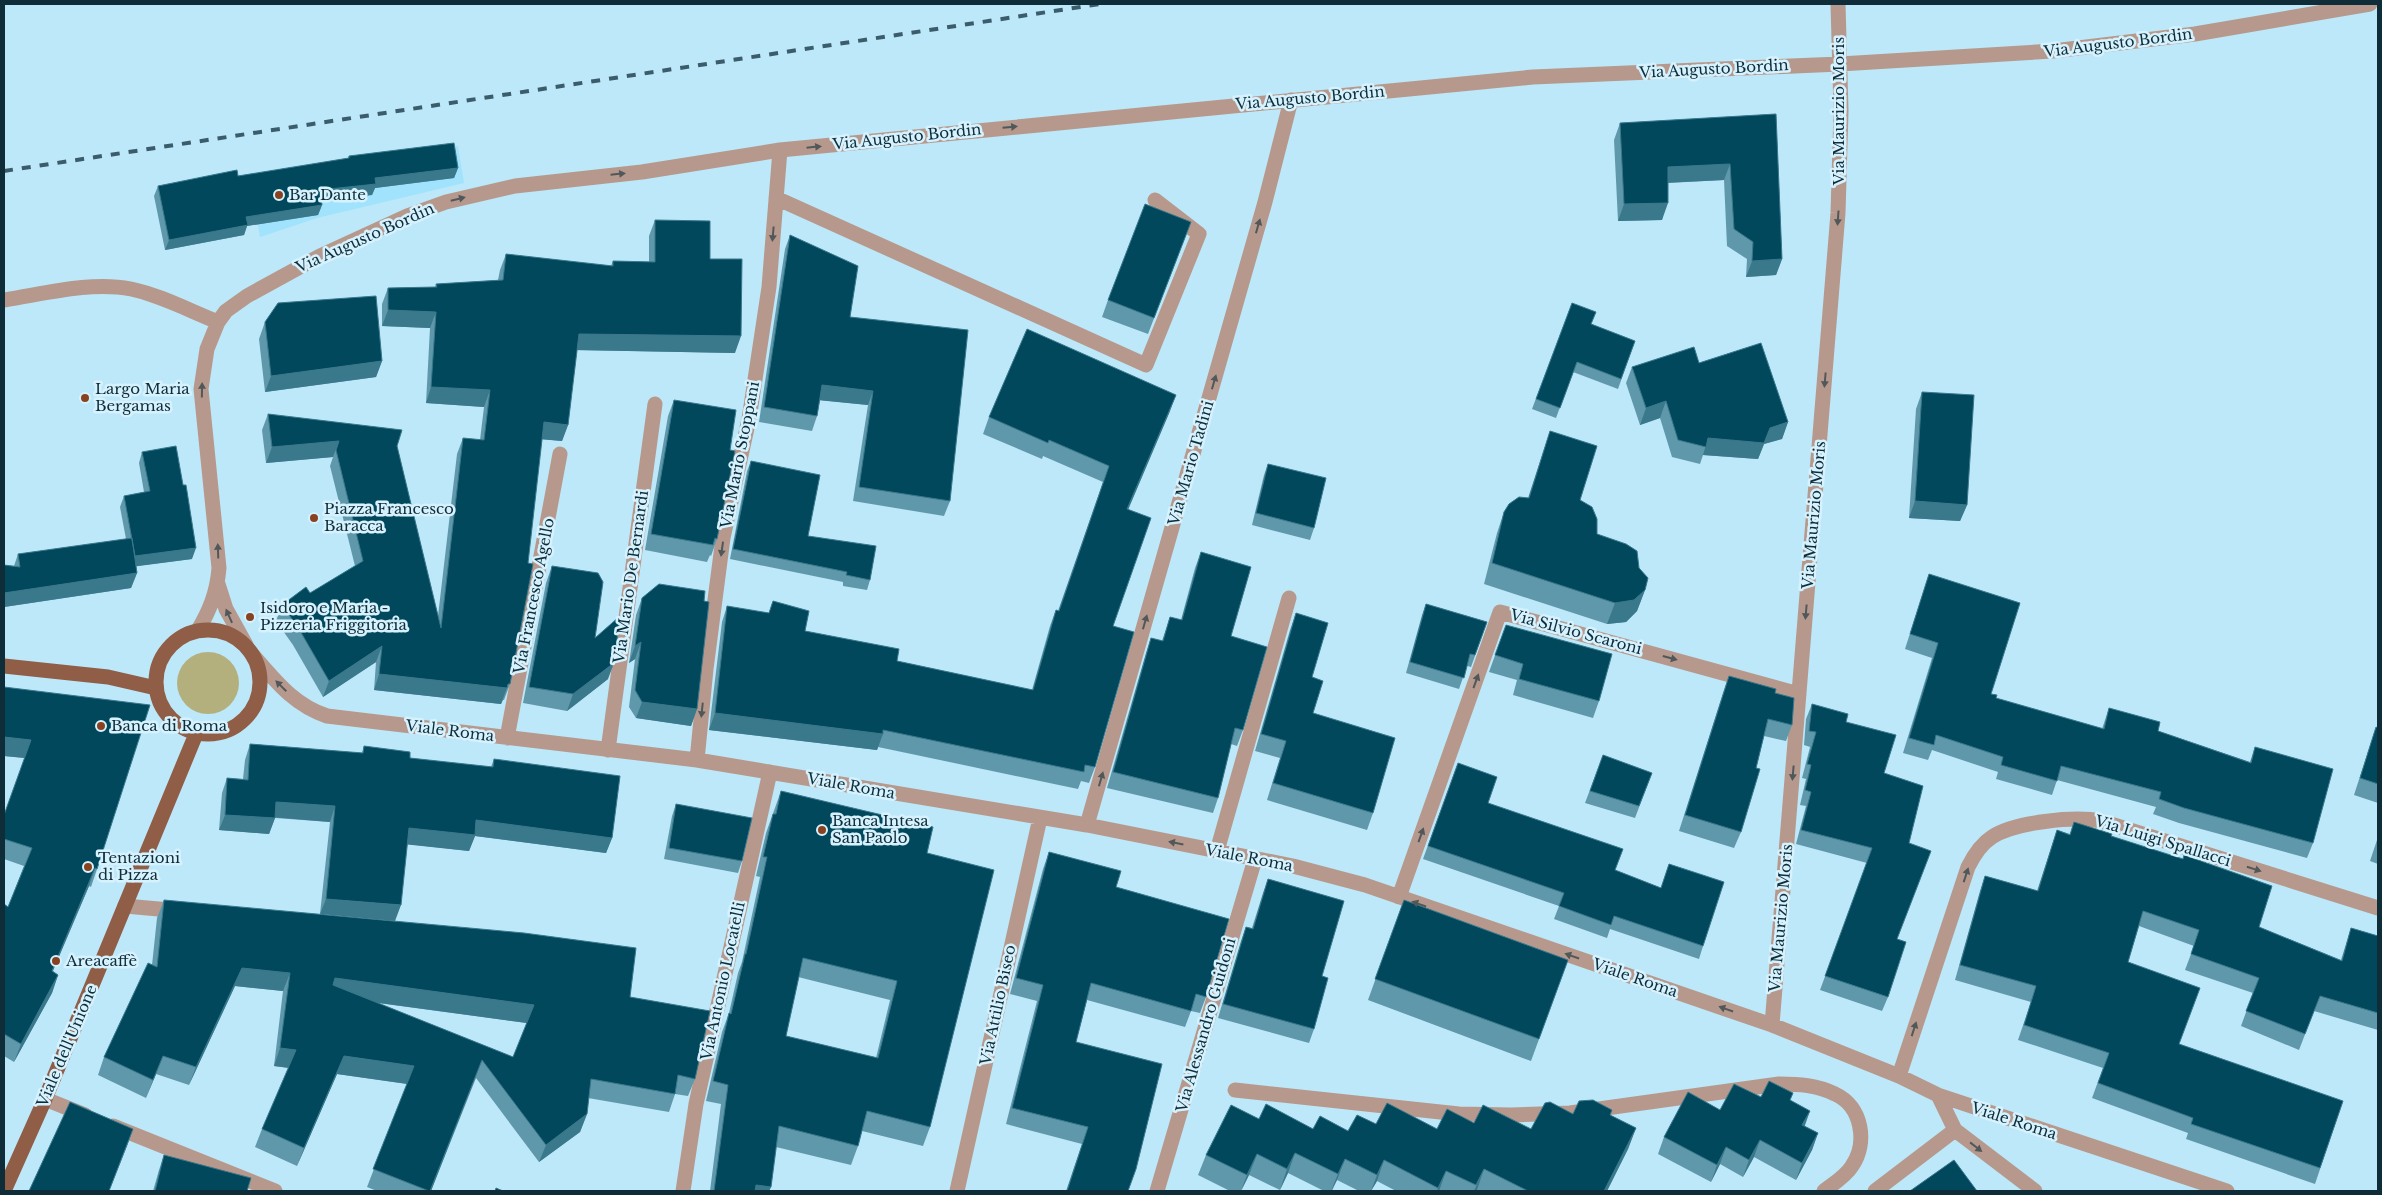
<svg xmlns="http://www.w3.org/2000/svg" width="2382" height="1195" viewBox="0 0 2382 1195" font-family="'Libre Baskerville',serif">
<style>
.built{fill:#a1e2fc}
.grass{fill:#b3b07e}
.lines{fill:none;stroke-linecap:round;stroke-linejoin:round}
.minor{stroke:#b6998c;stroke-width:15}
.major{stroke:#905d47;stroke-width:15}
.rail{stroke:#3b5d6b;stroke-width:4;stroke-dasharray:9 9;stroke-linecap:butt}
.wall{fill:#6098ab;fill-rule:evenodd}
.shaded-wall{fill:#3a788c}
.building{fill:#02485d;stroke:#3a788c;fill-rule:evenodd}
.oneway{fill:#51585a}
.poi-dot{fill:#89421f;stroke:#d6f2fe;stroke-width:2}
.labels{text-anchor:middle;stroke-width:5;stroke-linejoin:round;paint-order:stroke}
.street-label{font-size:15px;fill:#0e2d39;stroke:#d6f2fe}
.poi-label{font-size:15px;fill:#0e2d39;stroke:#d6f2fe;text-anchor:start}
</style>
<rect width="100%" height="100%" fill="#bde8f9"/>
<path class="built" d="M458,146L464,183L317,218L260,237L250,180Z"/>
<path class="grass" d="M177 683a31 31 0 1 1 62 0a31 31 0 1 1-62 0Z"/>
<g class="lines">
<path class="minor" d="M776,198L1146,365L1199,234L1155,200
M4,300C44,294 90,281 131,289C160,295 190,311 218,322
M218,584L226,609L246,645
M198,630C210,610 217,592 219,568L201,389L207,349L218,322L226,311L247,296L320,256L407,216L446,202L515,186L642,172L780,150L1533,77L1840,64L2053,51L2195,34L2370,4
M251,653C274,679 293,705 327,716L697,760L1087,825L1293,866L1365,885L1772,1025L1899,1076L1938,1095L2227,1191
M507,738L560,454
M608,750L655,404
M697,760L706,669L723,538L749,419L769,287L780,150
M1087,825L1265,202L1291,100
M1217,851L1289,598
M1399,897L1500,612L1799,694
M125,906L181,911
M1772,1025L1838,213L1841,111L1838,4
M1899,1076L1968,867C1974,855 1981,844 1992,837C2015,822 2074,816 2101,821L2378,908
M1235,1090L1459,1114L1511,1115L1570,1113L1779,1084C1799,1084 1817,1085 1835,1094C1862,1106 1868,1143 1852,1166C1846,1176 1833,1184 1824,1191
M1938,1095L1955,1130L2035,1191
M45,1099L85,1115
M113,1126L275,1191
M683,1191L696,1104L770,772
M957,1191L1040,818
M1157,1191L1255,859
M1875,1191L1955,1130"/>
<path class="major" d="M156 682a52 52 0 1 1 104 0a52 52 0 1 1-104 0Z
M4,666L108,677L156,688
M4,1191L45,1099L196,734"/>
<path class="rail" d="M4,171L1100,4"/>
</g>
<path class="wall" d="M1776,114L1782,259L1776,275L1746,277L1747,259L1727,246L1724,180L1668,183L1662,220L1618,221L1614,140L1620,123Z
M349,156L458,168L454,178L375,188L372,195L321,200L322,205L318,215L247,226L244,235L165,250L154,196L158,186L238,176L348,158Z
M655,220L710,259L735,353L577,350L568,425L562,441L542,439L510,684L504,700H503L501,704L374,690L376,662L323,697L293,645L276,621L282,605L310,593L355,566L330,466L333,457L266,463L262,430L268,414L397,446L438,616L457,454L463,438L480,440L484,407L426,403L430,328L382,326V304L388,288L435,287L436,284L498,280L500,270L506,254L611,266L613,261L649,262V236Z
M1191,222L1148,334L1102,317L1108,300Z
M790,235L850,317L950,501L944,516L853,501L868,405L820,400L817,416L812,431L759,422L785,249Z
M1572,303L1591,324L1635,341L1618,389L1573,372L1556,418L1532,409Z
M265,322L382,361L376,377L265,392L259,339Z
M1699,363L1788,422L1782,439L1764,444L1758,459L1703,455L1700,464L1672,457L1660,418L1640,425L1626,383L1632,367Z
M1922,392L1967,505L1960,521L1909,518L1916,409Z
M674,400L717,539L711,556L710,555L707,562L645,550L668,416Z
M1170,411L1128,510L1095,767L1089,783L1081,781L1078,789L878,747L877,750L709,730L722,622L727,606L897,661L1032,690L1050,626L1056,610L1058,611L1103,482L1043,456L1042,459L983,434L989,417Z
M1550,431L1580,500L1597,534L1639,568L1645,590L1637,611L1626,622L1607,624L1484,584L1497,533L1504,512L1528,498Z
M142,452L192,559L136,566L137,573L131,588L4,607V565L14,566L18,554L126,539L120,507L124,496L144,492L139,463Z
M751,461L808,536L870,580L867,590L843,586V582L730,559L747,471Z
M1268,464L1314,528L1310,540L1252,525L1264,475Z
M1201,552L1231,636L1243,730L1237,746L1231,744L1218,798L1213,813L1107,788L1146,653L1151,638L1162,641L1170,617L1181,620L1195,568Z
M552,566L595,638L608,679L567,711L523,703L546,583Z
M1929,574L1991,694L1996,698L2102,729L2109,708L2158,731L2250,762L2255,747L2313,843L2307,858L2179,823L2153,814L2156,807L2057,780L2052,795L1996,779L1998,772L1932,750L1928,760L1903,753L1932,658L1905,649Z
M642,598L704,601L697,709L691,726L636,718L629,707L635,659L629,663L636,615Z
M1426,604L1487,622L1471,667L1467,666L1459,689L1406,673L1422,615Z
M1296,613L1312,677L1313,713L1373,813L1367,830L1267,800L1280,758L1255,751L1290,630Z
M1506,625L1599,701L1593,718L1513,695L1517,680L1489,672Z
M1729,676L1775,693L1792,725L1786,741L1764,736L1741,832L1734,848L1679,831L1723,693Z
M4,687L97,869L91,887L89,886L53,971L58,975L52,993L14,1062L4,1056V904L8,907L24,866L4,859V815L25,758L4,756Z
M1812,704L1846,722L1884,773L1909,843L1897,939L1888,997L1882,1011L1820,990L1867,863L1796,844L1806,806L1800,805L1806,779L1802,778L1810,747L1804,745L1806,719Z
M2376,727L2378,728V803L2354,795Z
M250,744L362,753L364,746L410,758L491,767L494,759L612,838L606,853L475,836L469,851L407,844L320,914L330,822L275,818L269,834L219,830L222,793L227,778L243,779L245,760Z
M1603,755L1652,773L1635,818L1585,803Z
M1458,763L1488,803L1615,870L1661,888L1669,864L1703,946L1699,959L1610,929L1607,938L1554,919L1559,906L1423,859Z
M781,791L927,853L930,1127L923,1146L862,1131L858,1146L851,1165L776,1147L771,1187L769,1191H710L721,1104L706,1101L722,1032L729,1013L738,973L742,962L760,877L756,876L766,833ZM798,977L890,1000L876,1058L786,1036Z
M676,804L742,861L738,873L664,859L672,816Z
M2074,822L2111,836L2259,927L2341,960L2351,928L2378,936V1030L2314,1011L2299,1050L2241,1026L2253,993L2185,970L2194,946L2139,926L2128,962L2179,1044L2343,1101L2315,1184L2186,1139L2188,1133L2092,1098L2103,1068L2018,1040L2031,1002L1955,980L1980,891L1985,876L2037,891L2057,830L2070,834Z
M2378,837V864L2370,861Z
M1049,852L1116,887L1206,997L1200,1013L1191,1011L1185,1027L1087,1000L1076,1042L1128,1191H1066L1082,1144L1006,1124L1037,1001L1010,994L1043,869Z
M1268,879L1322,976L1314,1029L1309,1043L1218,1018L1241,941L1246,927L1252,928L1263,893Z
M164,900L630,997L695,1079L688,1096L675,1094L669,1112L588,1098L587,1114L580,1132L539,1162L476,1078L431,1191H377L367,1187L407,1084L337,1074L297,1166L255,1147L262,1129L289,1068L274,1066L283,991L235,986L189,1085L156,1074L146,1098L98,1075L104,1057L152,965L157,918ZM378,1003L527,1023L513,1057Z
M1404,900L1568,960L1531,1061L1368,1000Z
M1761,1097L1791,1101L1805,1126L1818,1133L1812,1150L1796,1180L1754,1157L1743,1177L1720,1164L1711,1182L1658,1154L1664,1137L1720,1110Z
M1612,1110L1610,1115L1636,1128L1628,1149L1607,1191H1480L1477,1190L1476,1191H1396L1377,1181L1371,1191H1359L1337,1180L1332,1191H1324L1288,1173L1280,1190L1249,1175L1241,1191H1230L1198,1175L1206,1155L1259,1119L1313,1129L1348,1131L1376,1124L1437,1129L1474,1123L1531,1129L1573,1114Z
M164,1155L247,1191H153L159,1170Z"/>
<path class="shaded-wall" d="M1730,164L1724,180L1662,183L1668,167Z
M458,168L454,178L375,188L372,195L316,201L320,190L375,178Z
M1668,203L1662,220L1618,221L1624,204Z
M322,205L318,215L247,226L244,235L165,250L169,240L246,217Z
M1782,259L1776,275L1746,277L1752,261Z
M388,310L436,312L430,328L382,326Z
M579,334L741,336L735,353L573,350Z
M382,361L376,377L265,392L271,376Z
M822,385L873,391L868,405L817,400Z
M431,387L490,390L484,407L426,403Z
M1176,395L1170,411L1121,526L1127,509Z
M1666,401L1660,418L1640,425L1646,408Z
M544,422L568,425L562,441L538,439Z
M1788,422L1782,439L1764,444L1758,459L1703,455L1708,438L1770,428Z
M339,441L333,457L266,463L272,447Z
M1915,501L1967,505L1960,521L1909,518Z
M196,548L192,559L131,567L135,556Z
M137,573L131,588L4,607V593Z
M1645,590L1637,611L1626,622L1607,624L1615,603Z
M641,642L635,659L629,663L635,646Z
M382,646L376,662L323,697L329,681Z
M614,663L608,679L567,711L573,694Z
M379,674L507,688L501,704L374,690Z
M642,702L697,709L691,726L636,718Z
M715,713L883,734L877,750L709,730Z
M4,737L31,740L25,758L4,756Z
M276,802L335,806L330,822L271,817Z
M225,815L275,818L269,834L219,830Z
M476,820L612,838L606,853L475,836L469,851L403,844L409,828Z
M95,868L89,886L45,989L52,971Z
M326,899L401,905L395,921L320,914Z
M242,968L290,973L283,991L235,986L189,1085L196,1067Z
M58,975L52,993L14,1062L21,1044Z
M335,978L534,1005L527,1023L328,996Z
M280,1048L296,1050L290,1068L274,1066Z
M163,1056L156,1074L146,1098L153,1080Z
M344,1056L414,1066L408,1084L337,1074L297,1166L304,1148Z
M482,1060L431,1191H430Z
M1810,1111L1804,1128L1802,1125Z
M587,1114L580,1132L539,1162L546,1145Z
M1636,1128L1628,1149L1607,1191H1604Z
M133,1129L127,1146L109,1191Z
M1818,1133L1812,1150L1796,1180L1802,1163Z
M1760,1140L1754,1157L1743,1177L1749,1160Z
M1726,1147L1720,1164L1711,1182L1717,1165Z
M1295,1153L1288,1173L1280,1190L1287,1169Z
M1257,1154L1249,1175L1241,1191L1247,1175Z
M1345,1159L1337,1180L1331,1191L1338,1174Z
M1384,1160L1377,1181L1371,1191L1377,1175Z
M1484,1169L1477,1190L1476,1191H1474Z
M1446,1171L1439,1191H1437L1438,1188Z
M756,1185L771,1187L769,1191H753Z"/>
<path class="building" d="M1776,114L1782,259L1752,261L1753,242L1734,229L1730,164L1668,167V203L1624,204L1620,123Z
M454,143L458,168L375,178L376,184L320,190L322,205L246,217L248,225L169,240L158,186L237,170L238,176L349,158V156Z
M1145,204L1191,222L1154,318L1108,300Z
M655,220L710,221V259H742L741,336L579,334L568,425L544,422L528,563L533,564L510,684H508L507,688L379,674L382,646L329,681L299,629L282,605L306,587L310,593L363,561L336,450L339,441L272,447L268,414L402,430L397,446L441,628L463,438L484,440L490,390L431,387L436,312L388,310V288L437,287L436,284L503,280L506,254L613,266V261L655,262Z
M790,235L858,266L850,317L968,330L950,501L859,487L873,391L822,385L817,416L764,407Z
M376,296L382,361L271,376L265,322L278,303Z
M1572,303L1596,312L1591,324L1635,341L1621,379L1577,362L1560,408L1536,399Z
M1027,329L1176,395L1127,509L1151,518L1113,626L1134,632L1095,767L1085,765L1084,772L883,730V734L715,713L727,606L769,613L773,601L809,611L805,631L899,649L897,661L1033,690L1056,610L1059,611L1109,466L1049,440L1048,443L989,417Z
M1761,343L1788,422L1770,428L1764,443L1708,438L1706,447L1678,440L1666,401L1646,408L1632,367L1694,347L1699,363Z
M1922,392L1974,395L1967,505L1915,501Z
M674,400L736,410L730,450L735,451L717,539L715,538L713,545L651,534Z
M1550,431L1597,446L1580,500L1592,507L1597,519V534L1626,544L1637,551L1639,568L1648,578L1645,590L1634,600L1615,603L1492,563L1504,512L1509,504L1519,497L1529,498Z
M176,446L183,485H186L196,548L135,556L124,496L150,491L142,452Z
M751,461L820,475L808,536L876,546L870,580L846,575L847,572L733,549Z
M1268,464L1326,478L1314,528L1256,513Z
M132,538L137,573L4,593V565L20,567L18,554Z
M1201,552L1251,567L1231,636L1267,647L1243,730L1235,728L1218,798L1113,772L1151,638L1163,641L1170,617L1182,620Z
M552,566L598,573L603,582L595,638L620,616L614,663L573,694L529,687Z
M1929,574L2020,603L1991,694L1997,695L1996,698L2104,729L2109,708L2160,722L2158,731L2251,763L2255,747L2333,769L2313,843L2184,808L2159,799L2161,792L2061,766L2057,781L2001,765L2003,757L1936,735L1934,745L1909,738L1938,643L1910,634Z
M659,584L705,591L704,601L709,602L697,709L642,702L635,690L641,642L635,646L642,598Z
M1426,604L1487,622L1475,655L1470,654L1464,678L1410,662Z
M1296,613L1328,623L1312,677L1323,681L1313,713L1395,738L1373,813L1273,783L1286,741L1261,734Z
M1506,625L1612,654L1599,701L1519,679L1523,664L1495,655Z
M1729,676L1776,689L1775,693L1794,698L1792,725L1768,719L1756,768L1760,769L1741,832L1685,815Z
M4,687L150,705L97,869L95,868L52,971L58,975L21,1044L4,1034V904L8,907L32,848L4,839V815L31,740L4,737Z
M1812,704L1848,714L1846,722L1896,735L1884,773L1923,786L1909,843L1931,851L1897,939L1906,942L1888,997L1825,976L1872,848L1801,830L1811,792L1805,790L1811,765L1807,764L1816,732L1809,731Z
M2376,727L2378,728V784L2360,778Z
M250,744L363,753L364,746L410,752V758L493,767L494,759L620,776L612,838L476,820L475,835L409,828L401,905L326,899L335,806L276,802L275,818L225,815L227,778L248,780Z
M1603,755L1652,773L1639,806L1590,791Z
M1458,763L1497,777L1488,803L1623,849L1615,870L1661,888L1669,864L1724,882L1703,946L1614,916L1611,925L1559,906L1564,893L1428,846Z
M781,791L933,827L927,853L994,870L930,1127L867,1111L858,1146L779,1126L771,1187L756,1185L755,1191H714L728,1085L713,1081L729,1013L731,1014L745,954H746L767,857H763L773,814H776ZM803,958L897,981L878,1058L786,1036Z
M676,804L752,818L742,861L669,848Z
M2074,822L2112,834L2111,836L2183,859L2184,855L2272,886L2259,927L2342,961L2351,928L2378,936V1013L2320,996L2305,1034L2246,1011L2259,978L2191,954L2199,930L2143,911L2128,962L2200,988L2179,1044L2343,1101L2320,1168L2191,1124L2193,1118L2098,1083L2109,1053L2024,1025L2036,986L1960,965L1985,876L2038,891L2057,830L2070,835Z
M1049,852L1121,871L1116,887L1229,919L1206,997L1196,994L1191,1011L1091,983L1076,1042L1162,1064L1136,1169L1128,1191H1067L1088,1127L1012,1108L1043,985L1016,978Z
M1268,879L1344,901L1322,976L1328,978L1314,1029L1223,1004L1246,927L1253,929Z
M164,900L524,933L636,948L630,997L710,1011L695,1079L678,1075L675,1094L591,1079L587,1114L546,1145L482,1060L430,1191H429L373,1169L414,1066L344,1056L304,1148L262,1129L296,1050L280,1048L290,973L242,968L196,1067L163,1056L153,1080L104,1057L148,963L157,967ZM335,978L534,1005L513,1057L333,985Z
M1404,900L1568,960L1539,1039L1375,979Z
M1769,1081L1793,1093L1790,1100L1810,1111L1802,1125L1818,1133L1802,1163L1760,1140L1749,1160L1726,1147L1717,1165L1664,1137L1688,1092L1720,1110L1734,1084L1761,1097Z
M1593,1100L1612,1110L1610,1115L1636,1128L1604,1191H1528L1484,1169L1476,1185L1446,1171L1438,1188L1384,1160L1377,1175L1345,1159L1338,1174L1295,1153L1287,1169L1257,1154L1247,1175L1206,1155L1231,1105L1259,1119L1266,1104L1313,1129L1320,1116L1348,1131L1357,1115L1376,1124L1387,1103L1437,1129L1447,1109L1474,1123L1483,1105L1531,1129L1545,1103L1550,1102L1573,1114L1579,1101Z
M70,1102L133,1129L109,1191H29Z
M164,1155L251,1178L247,1191H155Z
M1954,1160L1977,1191H1910Z
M496,1188L503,1191H495Z"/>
<defs><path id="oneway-solid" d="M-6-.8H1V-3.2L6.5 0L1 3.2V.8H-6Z" transform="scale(1.25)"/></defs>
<g class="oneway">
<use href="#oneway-solid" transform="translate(1010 127) rotate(-5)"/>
<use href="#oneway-solid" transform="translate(814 147) rotate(-6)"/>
<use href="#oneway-solid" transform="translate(618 174) rotate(-6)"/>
<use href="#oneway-solid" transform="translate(458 199) rotate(-14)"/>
<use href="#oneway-solid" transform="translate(1838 218) rotate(94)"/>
<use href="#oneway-solid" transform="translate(1258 226) rotate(-74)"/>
<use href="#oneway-solid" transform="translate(773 234) rotate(95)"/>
<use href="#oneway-solid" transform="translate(1825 380) rotate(95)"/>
<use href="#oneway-solid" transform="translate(1214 382) rotate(-74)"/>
<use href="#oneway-solid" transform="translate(202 390) rotate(-89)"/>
<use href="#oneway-solid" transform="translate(722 549) rotate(98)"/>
<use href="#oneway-solid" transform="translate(218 551) rotate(-92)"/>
<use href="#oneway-solid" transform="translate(1806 612) rotate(95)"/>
<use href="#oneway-solid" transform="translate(229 616) rotate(-114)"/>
<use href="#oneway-solid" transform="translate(1145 622) rotate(-74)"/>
<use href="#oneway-solid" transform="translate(1670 658) rotate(15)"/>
<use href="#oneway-solid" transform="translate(1476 681) rotate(-70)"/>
<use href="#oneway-solid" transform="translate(281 686) rotate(-135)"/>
<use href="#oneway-solid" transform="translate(702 710) rotate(96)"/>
<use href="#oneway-solid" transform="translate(1793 773) rotate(95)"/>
<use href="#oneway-solid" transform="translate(1101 779) rotate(-74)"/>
<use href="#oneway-solid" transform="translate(1421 835) rotate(-70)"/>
<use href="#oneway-solid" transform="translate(1176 843) rotate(-169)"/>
<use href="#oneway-solid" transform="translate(2254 869) rotate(18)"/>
<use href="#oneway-solid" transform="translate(1966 875) rotate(-72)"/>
<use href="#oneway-solid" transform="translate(1419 904) rotate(-161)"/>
<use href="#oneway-solid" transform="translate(1572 956) rotate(-161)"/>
<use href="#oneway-solid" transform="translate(1726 1009) rotate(-161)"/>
<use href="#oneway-solid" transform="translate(1914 1029) rotate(-72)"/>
<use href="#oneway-solid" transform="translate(1976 1147) rotate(38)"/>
</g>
<g class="poi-dot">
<circle cx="279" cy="195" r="5"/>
<circle cx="85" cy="398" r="5"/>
<circle cx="314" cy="518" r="5"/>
<circle cx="250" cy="617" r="5"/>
<circle cx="101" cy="726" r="5"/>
<circle cx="822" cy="830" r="5"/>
<circle cx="88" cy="867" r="5"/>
<circle cx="56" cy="961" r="5"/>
</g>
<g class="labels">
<g class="street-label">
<text transform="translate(2118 43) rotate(-7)" y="5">Via Augusto Bordin</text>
<text transform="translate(1714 69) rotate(-3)" y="5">Via Augusto Bordin</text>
<text transform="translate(1310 98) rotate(-5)" y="5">Via Augusto Bordin</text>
<text transform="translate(1839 111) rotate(-90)" y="5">Via Maurizio Moris</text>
<text transform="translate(907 137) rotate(-6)" y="5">Via Augusto Bordin</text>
<text transform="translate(365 238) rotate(-24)" y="5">Via Augusto Bordin</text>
<text transform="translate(740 455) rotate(-79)" y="5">Via Mario Stoppani</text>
<text transform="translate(1191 463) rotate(-74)" y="5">Via Mario Tadini</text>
<text transform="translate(1814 515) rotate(-85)" y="5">Via Maurizio Moris</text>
<text transform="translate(631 577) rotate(-82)" y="5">Via Mario De Bernardi</text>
<text transform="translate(534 596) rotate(-79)" y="5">Via Francesco Agello</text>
<text transform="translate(1576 632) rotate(15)" y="5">Via Silvio Scaroni</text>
<text transform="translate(450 731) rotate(7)" y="5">Viale Roma</text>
<text transform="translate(851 786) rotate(10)" y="5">Viale Roma</text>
<text transform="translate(2163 841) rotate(17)" y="5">Via Luigi Spallacci</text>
<text transform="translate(1249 858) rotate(11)" y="5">Viale Roma</text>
<text transform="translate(1781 918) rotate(-85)" y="5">Via Maurizio Moris</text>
<text transform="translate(1635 978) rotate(19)" y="5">Viale Roma</text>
<text transform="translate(723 981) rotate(-78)" y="5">Via Antonio Locatelli</text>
<text transform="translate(998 1005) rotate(-78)" y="5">Via Attilio Biseo</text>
<text transform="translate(1206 1025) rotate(-74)" y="5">Via Alessandro Guidoni</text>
<text transform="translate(67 1046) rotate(-67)" y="5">Viale dell'Unione</text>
<text transform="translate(2014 1121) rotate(18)" y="5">Viale Roma</text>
</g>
<g class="poi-label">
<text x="289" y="200">Bar Dante</text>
<text x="95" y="394">Largo Maria<tspan x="95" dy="17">Bergamas</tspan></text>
<text x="324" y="514">Piazza Francesco<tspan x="324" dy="17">Baracca</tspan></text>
<text x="260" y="613">Isidoro e Maria -<tspan x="260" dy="17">Pizzeria Friggitoria</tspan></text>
<text x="111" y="731">Banca di Roma</text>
<text x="832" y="826">Banca Intesa<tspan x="832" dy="17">San Paolo</tspan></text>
<text x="98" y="863">Tentazioni<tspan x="98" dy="17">di Pizza</tspan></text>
<text x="66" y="966">Areacaffè</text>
</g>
</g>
<rect width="2382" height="1195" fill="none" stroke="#0e2d39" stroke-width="10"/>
</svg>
